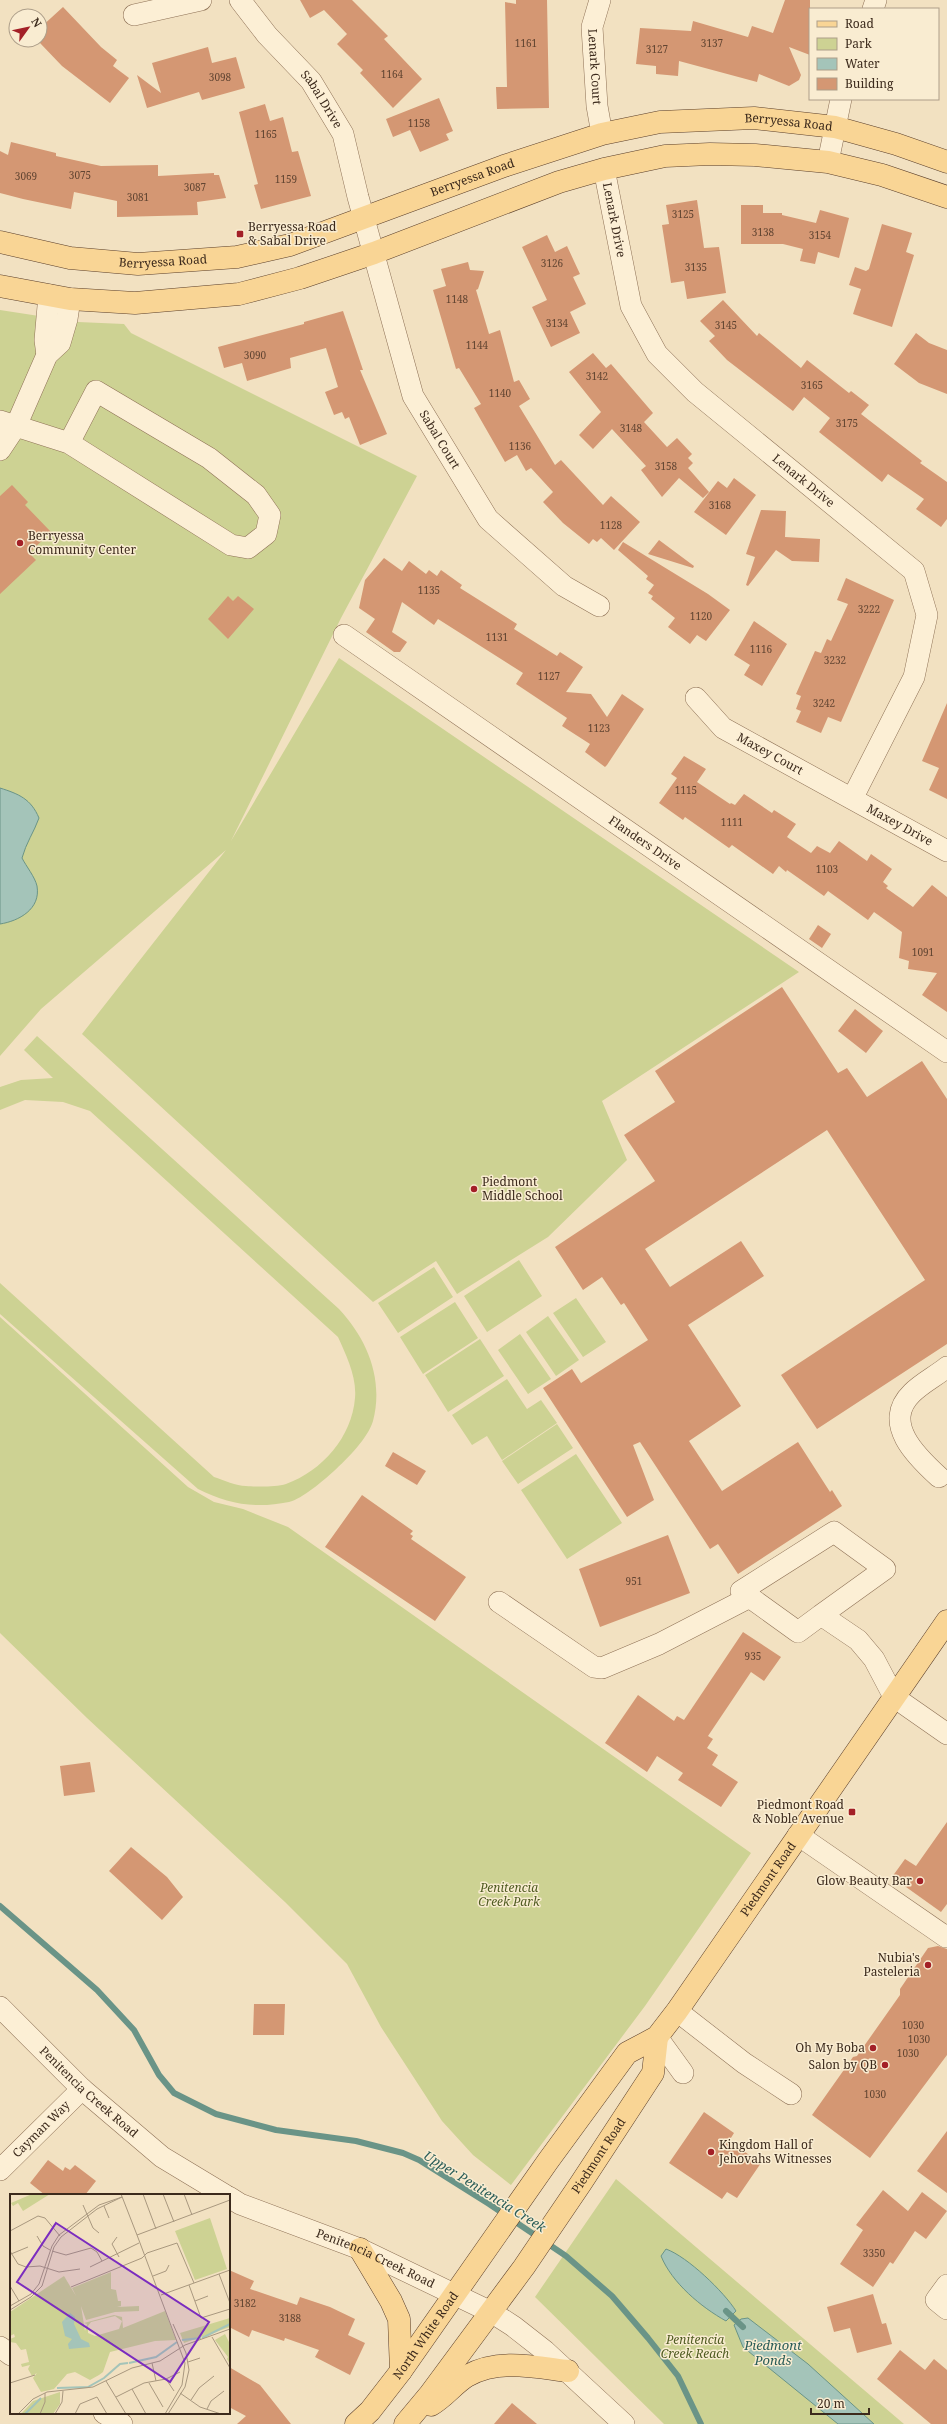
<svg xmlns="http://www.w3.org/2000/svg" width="947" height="2424" viewBox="0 0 947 2424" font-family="'Noto Serif',serif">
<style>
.green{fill:#cdd293}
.water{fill:#a4c4b9;stroke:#6a9487}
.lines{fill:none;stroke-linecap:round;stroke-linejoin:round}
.stream{stroke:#6a9487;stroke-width:6}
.building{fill:#d49773}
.minor-casing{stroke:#8e7156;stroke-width:22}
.major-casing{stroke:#5b3f2b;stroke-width:23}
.minor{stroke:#fcefd5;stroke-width:21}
.major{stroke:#f9d595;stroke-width:22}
.poi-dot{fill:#a32027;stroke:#f9ecd1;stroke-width:1.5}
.labels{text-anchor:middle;stroke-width:3;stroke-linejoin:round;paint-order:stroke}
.number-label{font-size:10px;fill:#624532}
.street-label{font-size:12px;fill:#3c2a1c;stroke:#f9ecd1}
.poi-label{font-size:12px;fill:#3c2a1c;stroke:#f9ecd1;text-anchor:end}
.park-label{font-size:12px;font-style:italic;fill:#4f5b21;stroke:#f9ecd1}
.water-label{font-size:13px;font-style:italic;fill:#2a5d58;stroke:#f9ecd1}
.inset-river{fill:none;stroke:#a4c4b9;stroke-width:2}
.inset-road{fill:none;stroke:#a9987f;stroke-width:1}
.view{fill:#7b2cbf;fill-opacity:0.15;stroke:#7b2cbf;stroke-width:2}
.inset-edge{fill:none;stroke:#3c2a1c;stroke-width:2}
</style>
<rect width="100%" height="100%" fill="#f2e1c1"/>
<path class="green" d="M0,310L78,322L124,324L131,333L417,476L341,618L231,841L339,658L799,972L602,1101L627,1160L548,1237L457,1294L436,1261L373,1302L82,1034L226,850L41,1009L0,1056Z
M37,1036L339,1309C367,1339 384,1379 373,1421C368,1438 347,1459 334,1471C324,1480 302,1499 289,1502C255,1509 228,1504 198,1489L0,1314V1283L214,1477C224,1480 236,1486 246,1486C257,1487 276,1487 286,1484C322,1471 352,1437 355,1398C357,1377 346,1355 338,1337L90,1111L63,1102L25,1100L0,1110V1087L21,1080L53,1078L24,1050Z
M519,1260L542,1296L487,1332L464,1296Z
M434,1267L453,1297L398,1333L378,1303Z
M576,1298L606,1342L583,1357L553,1313Z
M455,1302L478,1338L423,1374L400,1337Z
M548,1316L579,1360L556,1376L526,1332Z
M0,1317L188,1487L214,1502L243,1509L288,1527L751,1853L645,2006L511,2185L473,2155L442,2121L381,2027L347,1964L285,1902L87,1718L0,1633Z
M520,1334L551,1379L528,1394L498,1350Z
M480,1339L504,1376L448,1412L425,1375Z
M507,1379L527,1409L541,1400L557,1423L502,1460L487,1436L472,1445L452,1415Z
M557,1424L573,1448L518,1484L502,1461Z
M576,1454L622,1523L567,1559L521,1490Z
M616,2179L904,2424H664L535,2297Z"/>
<path class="water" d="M0,788C19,794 31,799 39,818C34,832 26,843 22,858C26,866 35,877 37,886C41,909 19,921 0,924Z
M666,2249C688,2257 724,2292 736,2311L726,2321C701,2307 672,2283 661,2256Z
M748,2318L808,2364L874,2424H838L743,2347L734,2325L741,2319Z"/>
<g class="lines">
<path class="stream" d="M0,1906L97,1990L134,2030L159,2075L174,2093L216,2114L276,2130L356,2141L403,2153L419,2160L489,2204L566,2256L612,2296L648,2338L678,2376L701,2424
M726,2311L743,2327"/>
</g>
<path class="building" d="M300,0H352L388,36L384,39L422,79L393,108L360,73L363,70L337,44L347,34L324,10L310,18Z
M516,0H547L549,108L497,109L496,87H507L505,2L516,4Z
M785,0H810V55L789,47L801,75L799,80L789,86L759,74L757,82L679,61L678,76L656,74V66L636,64L640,28L691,31L693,21L748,37L752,26L773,33Z
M63,7L101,47L117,60L113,66L129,78L110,103L62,66L40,43V28Z
M208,47L212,63L236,57L245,88L202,100L199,92L147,108L137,75L161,93L152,63Z
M439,98L453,131L446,134L449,140L420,152L410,130L393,137L386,119Z
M265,104L270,121L283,117L292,152L298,151L311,196L261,209L254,185L258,184L239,112Z
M11,142L56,153V156L101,166L158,165V176L214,173V175H219L226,198L197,202L198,215L117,217V201L74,192L71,209L23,199L0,193V151L8,155Z
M697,200L704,248L719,247L726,293L687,299L684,281L671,283L662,225L669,224L666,205Z
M741,205H763V213H782V215L816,223L820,210L849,218L839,258L818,252L815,264L800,261L803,249L783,244H741Z
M882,224L912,233L906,252L914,255L892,327L853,314L861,289L849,285L855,267L866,271L869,269Z
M547,235L555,252L567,246L580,274L573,277L586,304L570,312L580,333L551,347L532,307L547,300L522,247Z
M468,262L470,270L484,271L478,289L476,290L489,334L500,330L514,382L519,380L530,399L519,406L555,465L561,460L603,505L611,496L640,522L614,550L601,538L597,542L593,539L589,544L563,523L543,502L553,492L531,468L526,471L517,455L505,462L474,408L481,404L459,368L456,369L433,290L446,286L441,269Z
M723,300L757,336L759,333L801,368L807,360L849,393L851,391L869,405L861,414L922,461L920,463L947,482V519L941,527L916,509L924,499L888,474L882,482L819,432L830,418L804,397L793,411L727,360L709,341L715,336L700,321Z
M343,311L363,370H360L387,434L360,445L349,417L345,419L342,412L334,415L325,392L338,387L326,348L290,358L291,368L247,381L242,363L224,368L218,347L304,324V322Z
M916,333L929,343L947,350V394L919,383L894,364Z
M593,353L606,368L611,364L653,413L644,422L667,447L677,438L692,454L688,458L693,463L688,468L709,492L703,498L679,478L662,497L641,470L646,466L612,429L593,449L579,435L601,412L569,372Z
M734,478L756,495L726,535L694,512L718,481L727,488Z
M12,485L28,502L25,505L51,532L29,553L36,560L0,594V496Z
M761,510L786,511L785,537L820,539L819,562L792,561L776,550L748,586L746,585L755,557L746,554Z
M659,540L694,566L693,568L648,554Z
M623,542L708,594L730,610L706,641L697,635L690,644L668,627L675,618L651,599L653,596L648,593L654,585L646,579L648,576L618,550Z
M384,558L402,571L409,561L426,574L429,570L437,576L441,570L462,585L460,588L517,624L514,629L557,656L560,652L583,667L566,692L591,694L607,717L622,694L644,709L607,765L605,767L585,752L590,744L562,726L567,718L516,684L523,673L438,619L434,625L402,602L392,632L407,642L400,652H394L366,632L375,619L359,608L365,580Z
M846,578L894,600L841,722L828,717L821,733L796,722L801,711L796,709L801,696L796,694L815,651L821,653L827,639L831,641L848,604L837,600Z
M228,596L233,601L238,596L254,609L228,639L208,619Z
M754,621L787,644L762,686L744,675L750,665L734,655Z
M947,703V799L929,790L939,768L922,761Z
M684,756L706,769L697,782L730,804L731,803L735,805L744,794L772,813L774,810L796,824L787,837L811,853L817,846L830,853L839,841L867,861L871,854L892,869L883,882L888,886L886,888L913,907L932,885L947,897V1012L922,995L937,973L908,969L909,961L899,958L902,932L874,912L868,920L828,891L824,896L787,870L786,872L779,866L773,874L732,845L729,848L685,817L683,820L659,803L677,778L671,774Z
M818,925L831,934L822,948L809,939Z
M782,987L838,1073L847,1068L867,1097L922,1061L947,1099V1344L817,1429L781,1375L925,1280L827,1130L645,1249L670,1287L741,1241L764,1276L688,1325L741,1406L689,1441L722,1491L798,1442L830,1492L832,1490L842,1506L738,1574L718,1544L710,1549L640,1442L633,1445L654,1500L627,1517L543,1388L572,1369L581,1383L648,1340L624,1303L621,1305L602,1277L583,1290L555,1247L655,1181L624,1135L675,1102L655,1071Z
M855,1009L883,1031L866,1053L838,1031Z
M393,1452L426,1471L417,1485L385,1466Z
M362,1495L413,1531L410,1534L413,1536L411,1539L466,1577L435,1621L325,1547Z
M668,1535L690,1593L600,1627L579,1569Z
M743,1632L781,1657L764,1681L751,1672L708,1736L713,1739L707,1748L718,1755L712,1765L738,1782L721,1807L678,1780L683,1773L657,1756L647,1772L605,1743L638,1695L674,1721L677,1716L684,1720Z
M90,1762L95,1792L64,1796L60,1766Z
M947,1822V1904L941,1912L892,1877L905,1859L916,1866Z
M131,1847L167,1877L183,1897L162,1920L109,1871Z
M938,1946L947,1949V2055L870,2158L812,2115L853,2057L857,2056L900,1995V1989L928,1948Z
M254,2004H285L284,2035H253Z
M704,2112L734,2133L729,2141L761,2163L737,2198L727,2192L722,2199L669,2163Z
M947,2131V2193L917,2171Z
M48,2160L63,2171L65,2167L70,2170L75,2165L96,2181L85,2195H45L30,2183Z
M883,2190L908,2211L922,2192L947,2211L926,2239L915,2231L893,2264L890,2262L873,2287L840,2264L863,2230L856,2225Z
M229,2270L254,2281L250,2289L297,2305L300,2297L330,2307L355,2319L348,2335L365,2343L350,2375L315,2357L319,2350L285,2338L284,2341L252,2330L249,2337L229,2327Z
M873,2294L882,2324L886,2323L892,2344L857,2353L850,2328L834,2332L827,2307Z
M900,2350L925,2370L934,2359L947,2370V2424H931L877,2379Z
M229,2367L260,2385L291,2424H237L246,2416L229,2407Z
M512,2403L537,2424H494Z"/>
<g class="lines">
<g class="minor-casing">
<g id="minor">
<path id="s1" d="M240,0L267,35L311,81L343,134L358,197L413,396L488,519L564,586L599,606"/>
<path id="s2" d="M600,0L592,27L597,106L602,134"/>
<path d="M873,9L876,0"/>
<path d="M134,15L201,0"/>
<path d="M828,162L841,99"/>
<path id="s3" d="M604,169L631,306L657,354L695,392L914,571L927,615L914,677L853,797"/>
<path d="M47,355L45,340L49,295"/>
<path d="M0,421L69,443L231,545L248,548L266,534L270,515L256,495L209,458L96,391L69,443"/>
<path d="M0,450L16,426L47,355L60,343L67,319L70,299"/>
<path id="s4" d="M344,635L947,1052"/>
<path id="s5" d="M696,698L723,728L947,851"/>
<path d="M939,1477C917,1457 881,1423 912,1393C922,1383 936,1376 947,1367"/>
<path d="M499,1602L594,1667L602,1668L659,1644L750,1597"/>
<path d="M821,1615L798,1632L741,1591L834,1532L885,1569L821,1615L858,1640L874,1659L894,1697L947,1734"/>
<path d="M798,1835L946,1937L947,1935"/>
<path id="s6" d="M0,2007L82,2089L162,2157L225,2195"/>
<path d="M677,2011L744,2063L791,2094"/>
<path d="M657,2037L683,2073"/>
<path id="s7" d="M0,2170L82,2089"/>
<path id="s8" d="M229,2197L240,2204L360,2249L491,2312L513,2326L545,2351L624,2424"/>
<path d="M947,2285L936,2300L947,2309"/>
<path d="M0,2347L11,2355"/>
<path d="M104,2413L122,2424"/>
</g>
</g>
<g class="major-casing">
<g id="major">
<path id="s9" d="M0,242L70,258L138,264L237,257L290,245L504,166L602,134L660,122L754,118L835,127L896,144L947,162"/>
<path d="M0,286L70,299L135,303L239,294L300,278L374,253L559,182L604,169L665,156L710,154L755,155L828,162L882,175L947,197"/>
<path d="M360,2249L391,2301L399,2319L401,2371"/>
<path d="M431,2405C445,2397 454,2384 467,2376C498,2358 535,2367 568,2371"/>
<path id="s10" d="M356,2424L370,2411L401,2371L548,2161L627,2053L657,2037L677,2011L947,1621"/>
<path id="s11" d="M405,2424L430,2394L524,2267L581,2183L653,2073L657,2037"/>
</g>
</g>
<use href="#minor" class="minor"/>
<use href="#major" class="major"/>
</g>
<g class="poi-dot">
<rect x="236" y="230" width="8" height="8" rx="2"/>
<circle cx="20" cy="543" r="4"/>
<circle cx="474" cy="1189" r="4"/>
<rect x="848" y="1808" width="8" height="8" rx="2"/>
<circle cx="920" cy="1881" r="4"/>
<circle cx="928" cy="1965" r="4"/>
<circle cx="873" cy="2048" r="4"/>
<circle cx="885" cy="2065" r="4"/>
<circle cx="711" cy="2152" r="4"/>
</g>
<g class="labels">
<g class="number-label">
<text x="526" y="47">1161</text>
<text x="712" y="47">3137</text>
<text x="657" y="53">3127</text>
<text x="392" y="78">1164</text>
<text x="220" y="81">3098</text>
<text x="419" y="127">1158</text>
<text x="266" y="138">1165</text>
<text x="80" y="179">3075</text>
<text x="26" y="180">3069</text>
<text x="286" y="183">1159</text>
<text x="195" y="191">3087</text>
<text x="138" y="201">3081</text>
<text x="683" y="218">3125</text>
<text x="763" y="236">3138</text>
<text x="820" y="239">3154</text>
<text x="552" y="267">3126</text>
<text x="696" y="271">3135</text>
<text x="457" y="303">1148</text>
<text x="557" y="327">3134</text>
<text x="726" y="329">3145</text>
<text x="477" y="349">1144</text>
<text x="255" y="359">3090</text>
<text x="597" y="380">3142</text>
<text x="812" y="389">3165</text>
<text x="500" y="397">1140</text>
<text x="847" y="427">3175</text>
<text x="631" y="432">3148</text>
<text x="520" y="450">1136</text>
<text x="666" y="470">3158</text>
<text x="720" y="509">3168</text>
<text x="611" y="529">1128</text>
<text x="429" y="594">1135</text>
<text x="869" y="613">3222</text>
<text x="701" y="620">1120</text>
<text x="497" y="641">1131</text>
<text x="761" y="653">1116</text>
<text x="835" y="664">3232</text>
<text x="549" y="680">1127</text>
<text x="824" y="707">3242</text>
<text x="599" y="732">1123</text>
<text x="686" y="794">1115</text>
<text x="732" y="826">1111</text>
<text x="827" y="873">1103</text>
<text x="923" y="956">1091</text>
<text x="634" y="1585">951</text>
<text x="753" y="1660">935</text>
<text x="913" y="2029">1030</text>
<text x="919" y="2043">1030</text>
<text x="908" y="2057">1030</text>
<text x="875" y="2098">1030</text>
<text x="874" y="2257">3350</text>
<text x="245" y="2307">3182</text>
<text x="290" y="2322">3188</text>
</g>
<g class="street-label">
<text dy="4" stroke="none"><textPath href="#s2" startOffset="68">Lenark Court</textPath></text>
<text dy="4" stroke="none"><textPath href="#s1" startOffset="129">Sabal Drive</textPath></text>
<text dy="4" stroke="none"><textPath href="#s9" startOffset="813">Berryessa Road</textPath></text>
<text dy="4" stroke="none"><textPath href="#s9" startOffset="488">Berryessa Road</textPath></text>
<text dy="4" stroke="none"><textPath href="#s3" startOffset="52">Lenark Drive</textPath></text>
<text dy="4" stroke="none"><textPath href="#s9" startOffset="165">Berryessa Road</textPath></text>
<text dy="4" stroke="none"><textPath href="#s1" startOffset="492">Sabal Court</textPath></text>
<text dy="4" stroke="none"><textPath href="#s3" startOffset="388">Lenark Drive</textPath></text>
<text dy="4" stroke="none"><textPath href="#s5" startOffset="94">Maxey Court</textPath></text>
<text dy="4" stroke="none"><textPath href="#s5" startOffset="242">Maxey Drive</textPath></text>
<text dy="4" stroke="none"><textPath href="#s4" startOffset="366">Flanders Drive</textPath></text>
<text dy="4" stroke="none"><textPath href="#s10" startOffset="687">Piedmont Road</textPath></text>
<text dy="4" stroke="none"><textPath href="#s6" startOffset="123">Penitencia Creek Road</textPath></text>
<text dy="4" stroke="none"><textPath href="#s7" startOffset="58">Cayman Way</textPath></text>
<text dy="4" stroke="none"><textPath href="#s11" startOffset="331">Piedmont Road</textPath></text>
<text dy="4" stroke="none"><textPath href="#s8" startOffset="159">Penitencia Creek Road</textPath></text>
<text dy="4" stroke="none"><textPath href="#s10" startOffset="113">North White Road</textPath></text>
</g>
<g class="poi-label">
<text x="248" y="231" text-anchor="start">Berryessa Road<tspan x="248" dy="14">&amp; Sabal Drive</tspan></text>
<text x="28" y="540" text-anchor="start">Berryessa<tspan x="28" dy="14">Community Center</tspan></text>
<text x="482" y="1186" text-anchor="start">Piedmont<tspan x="482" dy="14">Middle School</tspan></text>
<text x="844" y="1809">Piedmont Road<tspan x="844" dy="14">&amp; Noble Avenue</tspan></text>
<text x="912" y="1885">Glow Beauty Bar</text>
<text x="920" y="1962">Nubia's<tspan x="920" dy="14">Pasteleria</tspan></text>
<text x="865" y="2052">Oh My Boba</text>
<text x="877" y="2069">Salon by QB</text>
<text x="719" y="2149" text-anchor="start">Kingdom Hall of<tspan x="719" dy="14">Jehovahs Witnesses</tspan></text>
</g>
<g class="park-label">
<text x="509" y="1892">Penitencia<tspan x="509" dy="14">Creek Park</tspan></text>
<text x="695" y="2344">Penitencia<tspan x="695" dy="14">Creek Reach</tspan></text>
</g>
<g class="water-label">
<text transform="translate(485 2191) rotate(32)" y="5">Upper Penitencia Creek</text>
<text x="773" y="2350">Piedmont<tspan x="773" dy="15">Ponds</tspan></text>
</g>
</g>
<g transform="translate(10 2194)">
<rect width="220" height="220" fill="#f2e1c1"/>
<path d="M22,0H40L13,17L8,9L3,12L1,9ZM200,24L217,75L185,86L165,37ZM101,78V95L106,96L108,107H111V112L107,113L129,112V117L105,118L76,126L71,112L75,137L77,130L74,129L104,121L112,123L113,134L155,117L166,146L145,147L100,158L93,178L89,181L80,186L65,178L57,180L44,195L31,198L23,184L27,179L22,182L18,175L20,171L12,173L11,170L19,168L16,155L11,156L6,149L0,148V145L5,143L4,140L0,142V118L54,82L66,102L62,94ZM105,122L112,127L109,135L85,142L78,139V132L81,128ZM220,124V133L174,149L170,139ZM215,140L220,150V170L217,165L218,163L205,146ZM50,198V210L43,220H11L23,207Z" fill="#cdd293" fill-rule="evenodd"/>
<path d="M60,119L65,123L64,130L71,145L79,149L80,153L59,155L58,150L62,145L55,142L52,128Z" fill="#a4c4b9"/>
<path class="inset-river" d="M192,144L220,130M172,146L191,144M119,169L146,163L167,148M47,194L78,193L94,184L110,170L118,169M15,220L31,204"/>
<path class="inset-road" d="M111,0L127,41M133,0L146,35M153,0L164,28M174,0L182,21M73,11L83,34L89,39M94,12L99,24M0,37L28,22L35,24L50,42M127,41L220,6M127,41L175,169L172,191L155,220M27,42L33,52L40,56M107,43L102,50L109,63M0,57L8,70L16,73L30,72L49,78L70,75M42,57L56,61L81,54L87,58L92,67M1,60L18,53M80,73L129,49M209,80L220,109M143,82L156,77L159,71M179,91L191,124L220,115M0,92L9,107M61,93L132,64L137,59L167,49L184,89M151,101L220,76M185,107L198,102M0,112L21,100L29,90L42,52L49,41L89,11L112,3M0,116L21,103L32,92L44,53L51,43L87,15L112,3M202,143L220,174M178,168L190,164M142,169L146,187M156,185L164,197M96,187L116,220M0,189L25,181M139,189L153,213M122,195L136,220M170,199L190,213L211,220M106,203L134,189L156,185L170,178M181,206L189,194L204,182M197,215L201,207L214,197M8,220L23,205L37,198L83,193L122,174L150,167L175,151L220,135M30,220L35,208V199M45,220L52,208L53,197M65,220L70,210L87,203L97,220M158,220L175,193L179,176L176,159L163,130"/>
<path class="view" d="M46,29L199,128L160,188L7,88Z"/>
<rect width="220" height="220" class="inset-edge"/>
</g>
<rect x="809" y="8" width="130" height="92" fill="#f9ecd1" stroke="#ad9e89"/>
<rect x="817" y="21" width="20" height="6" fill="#f9d595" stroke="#ad9e89"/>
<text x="845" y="28" font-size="12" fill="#3c2a1c">Road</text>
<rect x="817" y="38" width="20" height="12" fill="#cdd293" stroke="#ad9e89"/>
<text x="845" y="48" font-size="12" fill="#3c2a1c">Park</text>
<rect x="817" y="58" width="20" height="12" fill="#a4c4b9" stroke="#ad9e89"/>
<text x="845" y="68" font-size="12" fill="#3c2a1c">Water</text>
<rect x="817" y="78" width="20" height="12" fill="#d49773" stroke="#ad9e89"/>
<text x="845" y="88" font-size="12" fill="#3c2a1c">Building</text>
<g transform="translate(28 28) rotate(57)"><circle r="19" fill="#f9ecd1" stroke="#ad9e89"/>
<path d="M0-3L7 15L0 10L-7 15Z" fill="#a32027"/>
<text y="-6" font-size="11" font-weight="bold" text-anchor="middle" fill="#3c2a1c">N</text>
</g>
<path d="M811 2408v6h58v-6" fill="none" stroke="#3c2a1c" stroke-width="2"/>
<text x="817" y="2408" font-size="12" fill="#3c2a1c" stroke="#f9ecd1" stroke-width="3" paint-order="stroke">20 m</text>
</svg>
